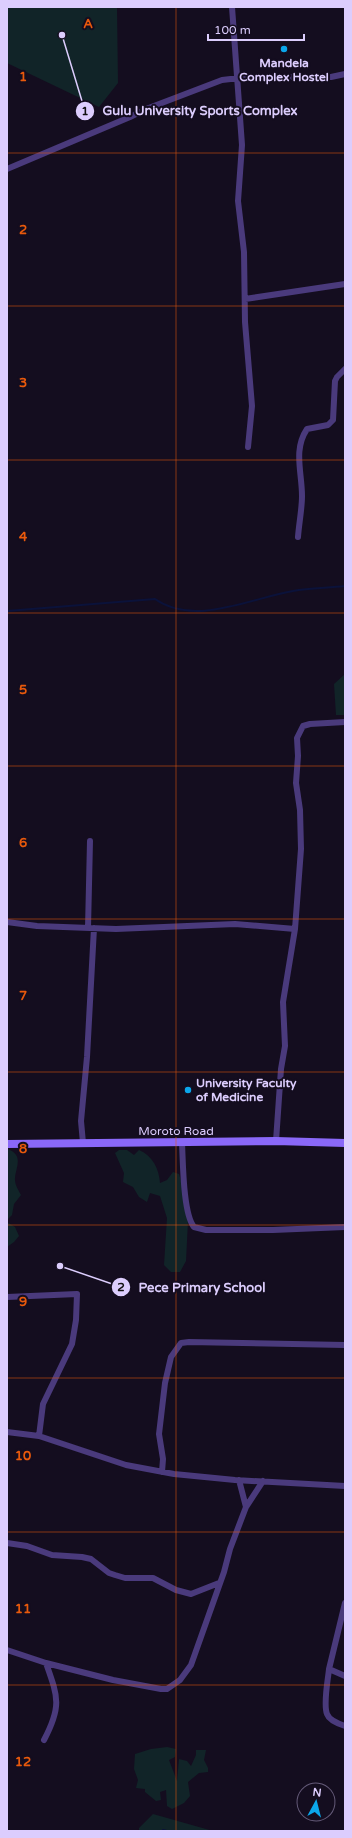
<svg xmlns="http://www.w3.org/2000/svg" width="352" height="1838" viewBox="0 0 352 1838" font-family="'Varela Round',sans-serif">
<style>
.green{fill:#112428}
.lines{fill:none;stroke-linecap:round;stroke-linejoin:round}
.stream{stroke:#0b123a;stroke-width:2}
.minor{stroke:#4a3a7c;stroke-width:6}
.secondary{stroke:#8a68f8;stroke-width:8}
.grid{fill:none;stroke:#e8590c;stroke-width:1;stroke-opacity:0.55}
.poi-dot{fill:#0ba6eb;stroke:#140d1f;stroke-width:1.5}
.labels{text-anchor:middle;stroke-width:4;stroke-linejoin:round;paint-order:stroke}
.poi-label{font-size:12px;font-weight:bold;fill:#dccdfd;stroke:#140d1f}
.street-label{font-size:12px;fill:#dccdfd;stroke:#140d1f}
.grid-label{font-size:13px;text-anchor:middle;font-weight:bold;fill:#e8590c;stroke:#140d1f;stroke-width:4;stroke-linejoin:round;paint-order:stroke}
.leader{fill:none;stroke:#dccdfd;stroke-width:1.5}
.callout-dot{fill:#dccdfd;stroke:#140d1f;stroke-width:1.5}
.mark-label{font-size:12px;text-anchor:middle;font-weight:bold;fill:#111}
.callout-label{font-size:13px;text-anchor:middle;font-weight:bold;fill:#dccdfd;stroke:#140d1f;stroke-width:4;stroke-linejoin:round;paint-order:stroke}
</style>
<rect width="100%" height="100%" fill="#140d1f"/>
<path class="green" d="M7,7H117L118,83L99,107L7,63Z
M345,674V715H336L334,684Z
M7,1149C26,1155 14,1170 15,1180C15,1185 19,1191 21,1195L14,1204L12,1215L7,1220Z
M119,1150H127L134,1155L139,1150C153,1156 159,1169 160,1183L167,1180L173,1172L179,1174L185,1195L188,1221L186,1261L180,1272H171L164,1265L167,1218L160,1196L150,1193L147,1202L139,1197L133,1187L123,1182L124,1173L115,1153Z
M7,1222L15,1227L19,1236L14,1242L7,1247Z
M167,1747L176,1749L175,1757L169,1760L177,1781L179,1759L187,1761L191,1766L196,1755V1750H206L204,1760L208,1768V1772L199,1773L188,1782L190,1796L184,1803L172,1809L167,1806L166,1790L160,1792L161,1800L156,1801L145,1792V1789L136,1788L138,1780L134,1769L135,1754L151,1749Z
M153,1814L213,1831H139V1828Z"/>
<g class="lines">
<path class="stream" d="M7,611L155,599C195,627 251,598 293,591C310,588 328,588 345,586
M163,1830L167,1831"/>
<path class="minor" d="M232,7L242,145L238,201L244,252L245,322L252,406L248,447
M7,169L130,117L146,109L222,80L248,77H331L345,74
M245,299L345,284
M298,537C299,523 302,509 302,496C302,472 293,450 307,429L328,425L333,420L335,381L337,377L345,369
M7,922L37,926L116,929L235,924L295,929
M88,928L90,841
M276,1141L281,1069L285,1046L283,1002L295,929L301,849L300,810L296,783L298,756L297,738L303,726L310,724L345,722
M83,1143L81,1121L87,1057L94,928
M182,1143C183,1161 183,1214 194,1227L206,1230H273L345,1227
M7,1297L77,1294L76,1320L72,1344L43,1404L39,1436
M7,1432L39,1436L126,1465L174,1474L235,1480L345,1486
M162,1472L163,1459L159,1434L165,1383L171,1357L181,1343L189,1342L345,1345
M239,1480L246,1507
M7,1543L27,1546L52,1555L82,1557L91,1559L109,1573L115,1575L125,1578H153L176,1590L191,1594L219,1583
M345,1603L329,1669L345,1676
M7,1650L46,1663L113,1680L161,1689H167L180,1680L191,1665L224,1572L230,1549L246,1507L263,1481
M329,1669C328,1680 323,1704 327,1714C329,1720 339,1724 345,1726
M44,1740C62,1706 58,1697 46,1663"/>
<path class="secondary" d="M7,1144L276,1141L345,1143"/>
</g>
<path class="grid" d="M176,7V1831M7,153H345M7,306H345M7,460H345M7,613H345M7,766H345M7,919H345M7,1072H345M7,1225H345M7,1378H345M7,1532H345M7,1685H345"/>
<g class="poi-dot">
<circle cx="284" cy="49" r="4"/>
<circle cx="188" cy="1090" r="4"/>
</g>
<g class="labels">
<g class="poi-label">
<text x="284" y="67">Mandela<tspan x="284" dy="14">Complex Hostel</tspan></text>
<text x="196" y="1087" text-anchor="start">University Faculty<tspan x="196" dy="14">of Medicine</tspan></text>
</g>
<g class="street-label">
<text x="176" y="1135">Moroto Road</text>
</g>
</g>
<g class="grid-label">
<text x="88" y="28">A</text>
<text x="23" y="81">1</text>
<text x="23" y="234">2</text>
<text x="23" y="387">3</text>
<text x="23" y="541">4</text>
<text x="23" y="694">5</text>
<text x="23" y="847">6</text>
<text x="23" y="1000">7</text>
<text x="23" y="1153">8</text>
<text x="23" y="1306">9</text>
<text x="23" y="1460">10</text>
<text x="23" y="1613">11</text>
<text x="23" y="1766">12</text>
</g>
<path class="leader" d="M62 35L85 111M60 1266L121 1287"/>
<g class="callout-dot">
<circle cx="62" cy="35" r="4"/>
<circle cx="60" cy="1266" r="4"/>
<circle cx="85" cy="111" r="10"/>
<circle cx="121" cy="1287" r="10"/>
</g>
<g class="mark-label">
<text x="85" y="115">1</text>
<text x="121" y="1291">2</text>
</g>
<g class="callout-label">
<text x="200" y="115">Gulu University Sports Complex</text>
<text x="202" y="1292">Pece Primary School</text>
</g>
<rect width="352" height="1838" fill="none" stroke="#dccdfd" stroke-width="16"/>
<g transform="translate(316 1802) rotate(7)"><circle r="19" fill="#140d1f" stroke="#645a78"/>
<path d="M0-3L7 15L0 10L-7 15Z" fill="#0ba6eb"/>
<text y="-6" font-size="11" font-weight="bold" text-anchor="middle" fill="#dccdfd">N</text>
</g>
<path d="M208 34v6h96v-6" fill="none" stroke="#dccdfd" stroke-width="2"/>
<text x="214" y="34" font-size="12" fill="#dccdfd" stroke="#140d1f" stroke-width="3" paint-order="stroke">100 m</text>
</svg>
